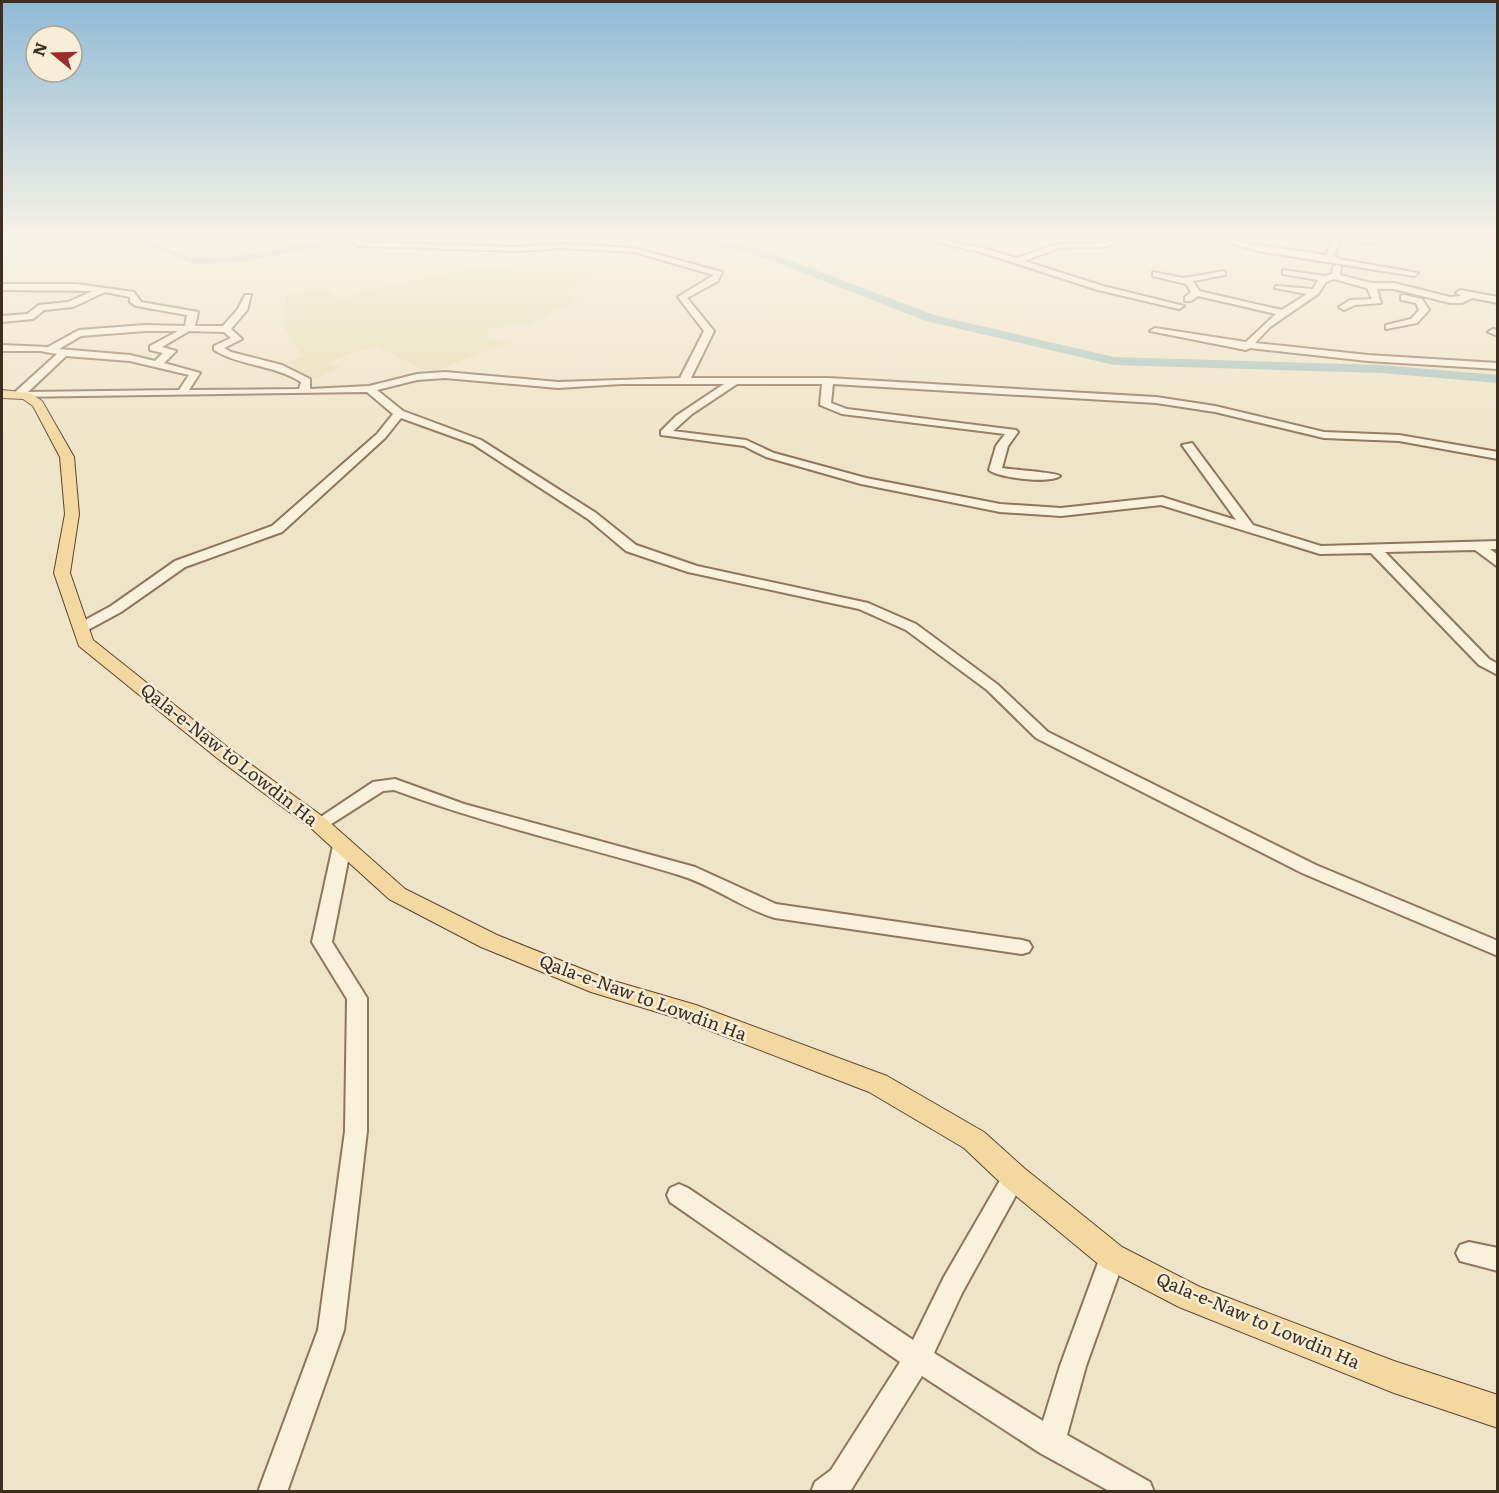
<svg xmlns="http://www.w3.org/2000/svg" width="1499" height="1493" viewBox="0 0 1499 1493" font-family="Literata,serif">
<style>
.farmland{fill:#e6deb5}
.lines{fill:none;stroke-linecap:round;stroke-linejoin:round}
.river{fill:#a9c4bc;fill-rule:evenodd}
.minor-casing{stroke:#8d765c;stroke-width:4}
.major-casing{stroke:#5b4430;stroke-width:2}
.minor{fill:#faf1dc;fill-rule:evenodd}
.major{fill:#f3d9a0;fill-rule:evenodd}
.labels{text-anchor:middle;stroke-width:5;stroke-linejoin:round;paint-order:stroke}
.near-street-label{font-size:18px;fill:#3d2e20;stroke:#f7eed8}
</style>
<rect width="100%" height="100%" fill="#f0e4c8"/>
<path class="farmland" d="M481,267L538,273L593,272L564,295L581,298L550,313L529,326L517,324L488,329L489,339L509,342L430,373L376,347L356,351L324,364L341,367L315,379L286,362L303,356L283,327L286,295L331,291L340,305L362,291Z"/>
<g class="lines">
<path class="river" d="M132,239C156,238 175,257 198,258C253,259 305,238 359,239L248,261L194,264Z
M682,239H704L760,249L934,315L1114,357L1381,365L1498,375V383L1381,373L1114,365L926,321L754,254Z"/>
<g class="minor-casing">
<path id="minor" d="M350,239L361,242L518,247L562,244L634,248L722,272L718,281L687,298L714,331L691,378H828L1156,397L1215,406L1324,432L1399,435L1498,452V459L1399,441L1324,438L1215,412L1156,403L833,384L831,403L847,409L1016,430L1018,432L1008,446L1002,468C1013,470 1055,472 1060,476C1050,484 999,478 989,470L996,446L1005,434L842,414L820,405L822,384H737L692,414L673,431L746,440L774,453L866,478L1000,504L1061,508L1162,497L1236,520L1182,445L1192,443L1253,525L1321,546L1498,541V549H1490L1498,555V567L1475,550L1385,552L1489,659L1498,664V675L1479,665L1371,553L1320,554L1161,505L1061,516L1000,512L861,484L766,457L744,446L661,435V431L676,416L724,384H621L558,388L445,378L417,380L377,390L403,411L481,440L596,513L636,545L697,566L868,603L916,624L997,684L1048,732L1316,865L1498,941V956L1302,873L1036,738L987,690L906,630L859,609L688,572L626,551L588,519L473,444L401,418L385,438L282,532L185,567L121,612L86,631H76L74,628L76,625L111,606L175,561L272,526L377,434L393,414L367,392L14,397V393L57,354L40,351H2V345L48,347L79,330L145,325L185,326L187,315L136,306L130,302V297L105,292L73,307L44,310L33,319L2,322V316L27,314L39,305L68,302L93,291L2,290V284H76L134,292L141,302L198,312L195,326H223L238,309L245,295H251L247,310L231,329L242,339L224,348L231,352L282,365L310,379V389L369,386L417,374L445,372L558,382L680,378L704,331L678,297L714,275L634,252L562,248L518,251L359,246ZM145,331H178L150,346V350L163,353L155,361L130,355L59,349L81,336ZM189,331L224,332L231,338L214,346V350C240,366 274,365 301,382L299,389L189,390L200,373L164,363L176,351L162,347ZM66,356L130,361L189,375L179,390L28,392Z
M921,239H937L982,248L1016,258L1058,244L1105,243L1112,239H1122L1106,247L1059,248L1024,261L1103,286L1184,306L1179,309L1098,290L980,252Z
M1217,239L1326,255L1333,239H1341L1334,255L1338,259L1418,273L1414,276L1258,251Z
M1347,239H1369L1379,242L1375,244Z
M1337,264L1341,267L1340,275L1371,283H1394L1450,297L1462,296L1456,293L1460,290L1498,297V303L1472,298L1462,303H1450L1394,289H1377L1381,303L1355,305L1344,310L1339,307L1350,300L1372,299L1367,288L1334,279L1326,282L1318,294L1270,327L1255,343L1368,355L1498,363V369L1368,361L1250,348L1246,350L1150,331L1155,328L1246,342L1276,314L1198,296L1191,301H1185V297L1191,292L1186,284L1153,276V272L1183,278L1225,271V275L1193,281L1199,291L1282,310L1307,294L1275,288L1276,286L1313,289L1318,280L1283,274V270L1325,276L1332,274L1333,267Z
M1404,295L1422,299L1429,310L1417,323L1386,329V325L1411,319L1419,310L1416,303L1401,300V296Z
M1493,329L1498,330V336L1488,332Z
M395,779L464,804L695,867L776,904L1022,940L1029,942L1032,947L1029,952L1022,954L775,918C741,908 713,885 679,875C584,846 487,825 394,790L383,791L325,828H313L310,824L373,782Z
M342,840L348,842L351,846L332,942L367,998V1131L344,1330L287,1492H258L318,1330L345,1131L347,999L312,942L333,846L336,842Z
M1014,1167L1022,1170L1026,1177L962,1293L934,1353L1043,1421L1060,1366L1103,1249L1112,1246L1121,1249L1125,1257L1086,1366L1067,1435L1150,1482L1154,1492H1111L1040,1453L922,1376L851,1490L811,1492L815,1482L831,1470L900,1362L670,1202L667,1195L670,1188L679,1184L688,1188L913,1340L944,1277L1006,1170Z
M1469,1242L1498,1248V1271L1460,1261L1456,1253L1460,1245Z"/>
</g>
<g class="major-casing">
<path id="major" d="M2,390L30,393L42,401L74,457L79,514L70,573L93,640L231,750L326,819L405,889L497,935L607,979L696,1005L887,1076L984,1132L1024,1168L1122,1247L1200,1287L1394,1361L1498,1395V1428L1394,1393L1179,1307L1102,1267L1004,1186L964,1148L869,1092L680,1019L591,992L481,947L389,899L312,829L217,758L79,646L54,573L65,514L60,457L33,406L23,399L2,398Z"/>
</g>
<use href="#minor" class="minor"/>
<use href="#major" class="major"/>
</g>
<linearGradient id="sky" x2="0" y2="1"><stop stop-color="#8fbad6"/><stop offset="0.53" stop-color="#f8f3e6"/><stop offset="1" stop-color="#f8f3e6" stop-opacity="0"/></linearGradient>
<rect width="1499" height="448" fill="url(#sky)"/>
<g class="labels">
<g class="near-street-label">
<text transform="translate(229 755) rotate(38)" y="6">Qala-e-Naw to Lowdin Ha</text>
<text transform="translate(643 998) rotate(20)" y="6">Qala-e-Naw to Lowdin Ha</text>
<text transform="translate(1258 1321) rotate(23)" y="6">Qala-e-Naw to Lowdin Ha</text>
</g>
</g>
<rect width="1499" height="1493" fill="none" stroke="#3d2e20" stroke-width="6"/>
<g transform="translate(54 54) rotate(289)"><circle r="28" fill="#f7eed8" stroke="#ada18e" stroke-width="1.5"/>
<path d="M0-4.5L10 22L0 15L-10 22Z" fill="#9e2a2b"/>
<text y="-9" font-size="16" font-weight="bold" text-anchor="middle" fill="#3d2e20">N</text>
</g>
</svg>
